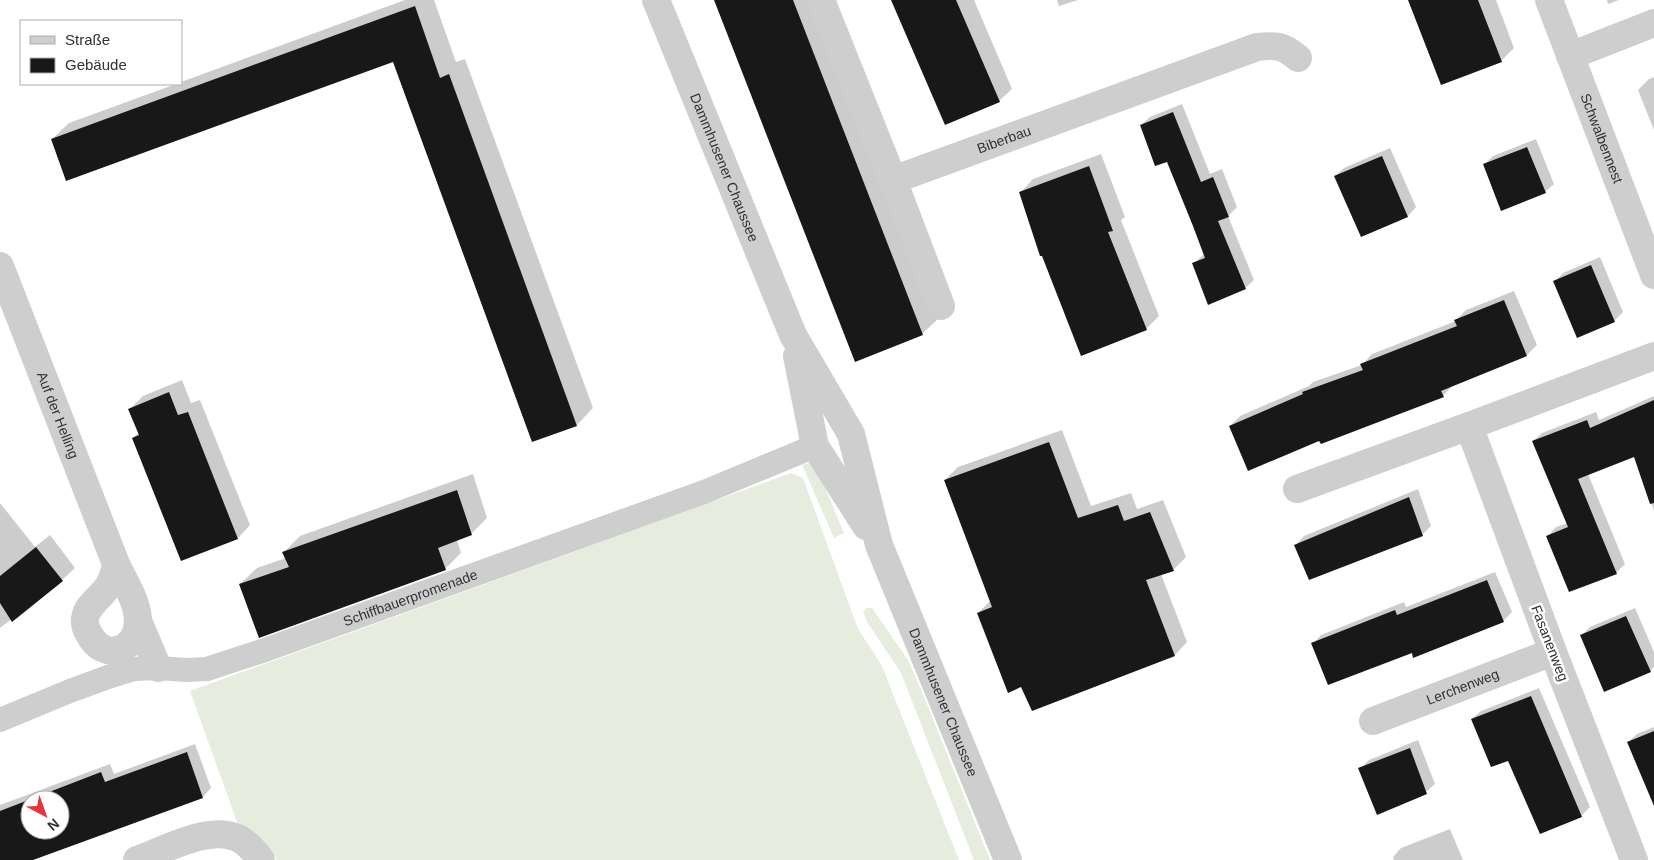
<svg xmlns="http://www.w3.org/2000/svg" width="1654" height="860" viewBox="0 0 1654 860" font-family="Helvetica,sans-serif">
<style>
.grass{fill:#e6eddf}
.shadow{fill:#0003;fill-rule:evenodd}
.building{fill:#181818;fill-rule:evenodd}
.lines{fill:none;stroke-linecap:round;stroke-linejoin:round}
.pedestrian{stroke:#cecece;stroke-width:24}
.minor{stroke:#cecece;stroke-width:28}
.tertiary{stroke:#cecece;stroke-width:28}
.labels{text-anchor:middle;stroke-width:5;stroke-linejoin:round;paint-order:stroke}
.street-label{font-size:14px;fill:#313131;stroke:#fff}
</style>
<rect width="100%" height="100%" fill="#fff"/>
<path class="grass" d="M814,461L844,533L834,538L802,465Z
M791,473L803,478L858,629L881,664L959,860H277C268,843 254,834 238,825L190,691Z
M867,608H872L908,660L920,687L990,860H974L901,673L867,622L863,611Z"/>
<path class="shadow" d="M405,0H434L456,62L465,59L593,408L577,425L394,60L52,139L69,123L176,84H181V82Z
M716,0H815L939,318L922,334Z
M893,0H974L1012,89L999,101Z
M1057,0H1078L1059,6Z
M1409,0H1496L1514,48L1501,61Z
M1607,0H1619L1608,4Z
M1654,77V130L1638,90L1649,79Z
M1182,104L1210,174L1222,169L1237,207L1228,216L1254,280L1245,288L1193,264L1204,254L1168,160L1141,125L1150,117Z
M1536,139L1554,184L1545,192L1484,165L1493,156Z
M1390,148L1416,207L1408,216L1362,235L1335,176L1344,168Z
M1101,154L1125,217L1121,220L1159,316L1146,329L1021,192L1033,179Z
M1600,257L1623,312L1614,321L1554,282L1563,273Z
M1514,291L1537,345L1527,355L1453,385L1443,396L1320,439L1230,426L1240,416L1309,386L1313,382L1362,365L1372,354L1456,321V320L1466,310Z
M182,380L191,403L200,400L250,525L238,538L181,560L133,438L139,432L130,409L143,396Z
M1654,396V511L1635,455L1588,474L1625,564L1616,573L1548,536L1556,527L1568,523L1533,441L1542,433L1596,412L1599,420Z
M1062,430L1091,506L1131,493L1137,509L1163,500L1186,557L1173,570L1161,574L1187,642L1175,655L1033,710L1022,686L978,613L991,600L945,480L958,467Z
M473,474L487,518L471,534L457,540L461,553L445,569L240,584L257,568L286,558L284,552L300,536Z
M1418,489L1431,526L1422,535L1296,545L1304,536Z
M0,503L35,547L50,535L75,568L62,580L0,628Z
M1495,572L1512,612L1503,621L1412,651L1313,644L1321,635L1404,602L1406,607Z
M1635,608L1654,652V667L1650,671L1582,635L1590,627Z
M1539,688L1590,807L1581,816L1472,719L1481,711Z
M1654,727V796L1628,742L1637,734Z
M1418,740L1435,784L1426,792L1360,769L1369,760Z
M195,744L211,788L203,797L30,860H0V805L110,764L114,774ZM30,800H60V830H30Z
M1450,829L1463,860H1394L1393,857L1401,848Z"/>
<path class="building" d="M714,0H793L923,335L855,362Z
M891,0H956L1000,102L945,125Z
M1408,0H1478L1502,62L1441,85Z
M415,6L440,78L449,74L577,426L532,442L393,62L66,181L51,139Z
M1173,112L1201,182L1213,177L1229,217L1218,221L1246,289L1208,305L1192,263L1205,258L1193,226L1167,162L1155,166L1140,125Z
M1527,147L1546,193L1501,211L1483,164Z
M1382,156L1408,217L1361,237L1334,176Z
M1089,166L1113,231L1108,232L1147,330L1081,356L1042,256H1040L1019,192Z
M1591,265L1615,322L1577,338L1553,281Z
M1504,300L1527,356L1441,391L1444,397L1321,444L1319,441L1248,471L1229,426L1303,394L1302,392L1363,370L1360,364L1457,326L1454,320Z
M169,392L178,415L188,412L238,539L181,561L132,438L139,435L128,409Z
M1654,400V503L1650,504L1634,457L1578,479L1617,574L1569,592L1546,536L1568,527L1532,441L1587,420L1590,428Z
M1049,442L1078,518L1118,505L1124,521L1150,512L1174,571L1146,580L1175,656L1032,711L1021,687L1008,693L977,613L992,607L944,480Z
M457,490L472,535L438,548L446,570L259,638L239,584L289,567L282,552Z
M1409,497L1423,536L1309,580L1294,545Z
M36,547L63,581L12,622L0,603V576Z
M1487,580L1504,622L1413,658L1412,653L1328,685L1311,643L1395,610L1397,615Z
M1626,616L1651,672L1604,692L1580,635Z
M1531,696L1582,817L1540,834L1508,761L1491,767L1471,719Z
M1654,731V806L1627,742Z
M1410,748L1427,794L1377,815L1358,768Z
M187,752L203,798L33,860H0V811L101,772L105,782ZM30,800H60V830H30Z"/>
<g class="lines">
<path class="pedestrian" id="s1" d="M0,720L70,691L108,677L134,669L158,668L186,670L207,669L265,650L704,492L815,446"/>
<g class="minor">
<path id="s2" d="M821,0L893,180L1257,47C1276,45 1283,45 1298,58"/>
<path id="s3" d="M1549,0L1654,275"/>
<path d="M1570,56L1654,23"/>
<path d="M893,180L941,306"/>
<path id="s4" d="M0,266L116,564C124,581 138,602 138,621C137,651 104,663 89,634C86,629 84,625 85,619C86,605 102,597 109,585C113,578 115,571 116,564"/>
<path d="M1297,489L1469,426"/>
<path d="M138,621L158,668"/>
<path id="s5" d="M1373,721L1553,652"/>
<path d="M137,860C164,850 208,826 235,837C245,840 255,852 261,860"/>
<path d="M1634,860L1553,652L1469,426L1654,356"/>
</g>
<g class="tertiary">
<path id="s6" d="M656,0L793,335L851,434L879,545L1008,860"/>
<path d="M797,356L815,446L866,526"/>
</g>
</g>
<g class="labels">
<g class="street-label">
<text dy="5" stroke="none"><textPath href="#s3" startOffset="148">Schwalbennest</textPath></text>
<text dy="5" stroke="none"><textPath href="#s2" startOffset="312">Biberbau</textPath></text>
<text dy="5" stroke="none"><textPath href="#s6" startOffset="181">Dammhusener Chaussee</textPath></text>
<text dy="5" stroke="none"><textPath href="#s4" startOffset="160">Auf der Helling</textPath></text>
<text dy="5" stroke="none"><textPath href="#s1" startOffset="432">Schiffbauerpromenade</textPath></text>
<text transform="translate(1550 643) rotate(69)" y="5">Fasanenweg</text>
<text dy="5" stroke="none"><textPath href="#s5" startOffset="96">Lerchenweg</textPath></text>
<text dy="5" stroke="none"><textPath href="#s6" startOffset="761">Dammhusener Chaussee</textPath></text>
</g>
</g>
<rect x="20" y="20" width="162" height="65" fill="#ffffff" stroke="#adadad"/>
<rect x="30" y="36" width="25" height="8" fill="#cecece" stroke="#adadad"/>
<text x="65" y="45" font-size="15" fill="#313131">Straße</text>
<rect x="30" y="58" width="25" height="15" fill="#181818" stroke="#adadad"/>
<text x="65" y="70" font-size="15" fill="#313131">Gebäude</text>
<g transform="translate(45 815) rotate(139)"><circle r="24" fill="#ffffff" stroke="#adadad"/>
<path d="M0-4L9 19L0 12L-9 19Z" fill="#e7333d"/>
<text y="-8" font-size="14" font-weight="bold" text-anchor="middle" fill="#313131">N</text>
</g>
</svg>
